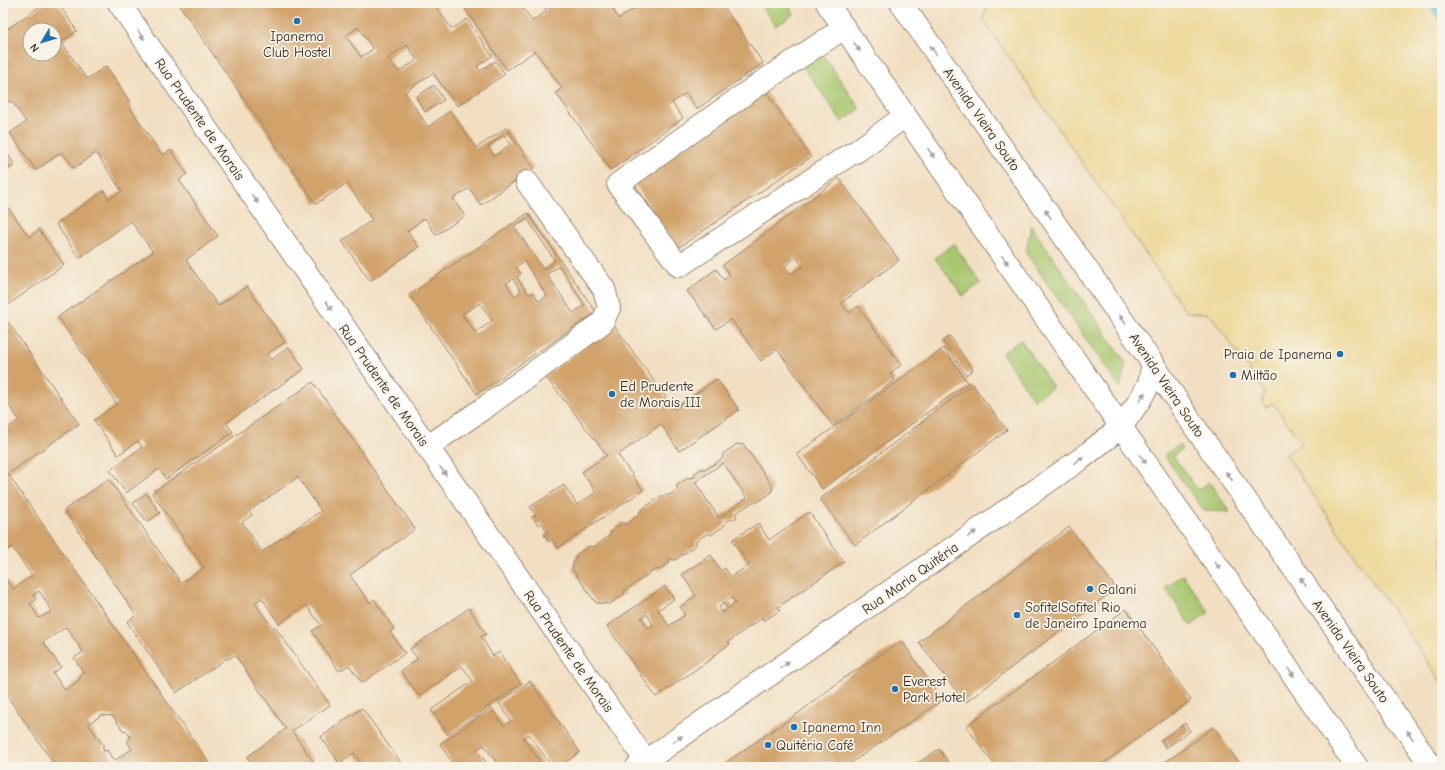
<svg xmlns="http://www.w3.org/2000/svg" width="1445" height="770" viewBox="0 0 1445 770" font-family="'Comic Neue',sans-serif">
<style>
.green{fill:#a8c66d;stroke:#727846}
.sand{fill:#eeda9e;stroke:#94825e}
.water{fill:#5ac0d8;stroke:#4a757b}
.building{fill:#d1a26a;fill-rule:evenodd}
.lines{fill:none;stroke-linecap:round;stroke-linejoin:round}
.minor-casing{stroke:#968470;stroke-width:24}
.secondary-casing{stroke:#968470;stroke-width:24}
.trunk-casing{stroke:#968470;stroke-width:24}
.minor{stroke:#fff;stroke-width:22}
.secondary{stroke:#fff;stroke-width:22}
.trunk{stroke:#fff;stroke-width:22}
.oneway{fill:#a79f9a}
.poi-dot{fill:#1f6fb2;stroke:#f7f3e8;stroke-width:1.5}
.labels{text-anchor:middle;stroke-width:3.5;stroke-linejoin:round;paint-order:stroke}
.poi-label{font-size:14px;fill:#3b2a1e;stroke:#f7f3e8;text-anchor:start}
.street-label{font-size:14px;fill:#3b2a1e;stroke:#f7f3e8}
</style>
<rect width="100%" height="100%" fill="#f7f3e8"/>
<filter id="ink" filterUnits="userSpaceOnUse"><feTurbulence type="fractalNoise" baseFrequency=".025" numOctaves="2"/><feDisplacementMap in="SourceGraphic" scale="8" xChannelSelector="R" yChannelSelector="G"/><feConvolveMatrix kernelMatrix="1 2 1 2 8 2 1 2 1" color-interpolation-filters="sRGB"/></filter>
<filter id="wash" filterUnits="userSpaceOnUse"><feTurbulence type="fractalNoise" baseFrequency=".012" numOctaves="4" result="noise"/><feDisplacementMap in="SourceGraphic" scale="16" xChannelSelector="R" yChannelSelector="G"/><feGaussianBlur stdDeviation="0.9" result="paint"/><feColorMatrix in="noise" values="0 0 0 0 0 0 0 0 0 0 0 0 0 0 0 0 0 1.4 0 .05"/><feComposite in="paint" operator="in"/></filter>
<g filter="url(#wash)">
<rect width="100%" height="100%" fill="#f2dfc2"/>
<path class="green" d="M759,3H786L794,14L776,26Z
M821,52L860,109L842,122L802,65Z
M1031,226L1126,363L1120,388L1026,253Z
M954,244L981,283L963,296L935,258Z
M1021,340L1053,387L1034,400L1002,353Z
M1179,445L1182,450L1173,456L1198,490L1209,482L1230,512L1204,511L1164,455Z
M1183,575L1209,612L1191,626L1165,588Z"/>
<path class="sand" d="M987,3H1428L1442,24V683L1286,455L1302,443L1273,403L1266,407L1262,402L1264,391L1210,314L1186,312L983,20Z"/>
<path class="water" d="M1428,3H1442V24Z"/>
<g id="blocks">
<path class="building" d="M45,3H58L77,31L61,42L87,79L106,66L131,104L129,106L160,152L163,155L171,150L187,174L179,180L218,236L186,260L218,306L247,286L285,342L267,354L271,360L289,347L304,369L226,423L233,432L166,479L159,469L126,493L110,470L142,447L138,441L118,455L94,420L117,404L58,317L153,252L131,221L79,258L56,224L104,191L109,199L122,191L96,153L74,168L62,152L36,170L10,133L26,122L12,101L10,103L3,93V32ZM30,30H54V54H30Z
M178,3H442L436,7L452,29L467,19L492,56L477,66L480,71L495,61L505,74L457,106L433,73L405,92L428,127L450,111L476,148L506,128L534,168L481,205L469,188L453,199L465,216L436,235L425,218L407,231L419,247L370,281L342,241L372,220L347,183L316,204ZM358,27L373,49L361,57L346,36ZM407,45L417,60L398,72L388,58ZM504,135L511,144L494,156L488,147Z
M461,3H520L532,21L547,11L543,6L547,3H609L619,19L642,3H721L763,63L697,109L686,93L672,103L683,118L611,170L556,93L562,88L535,51L507,70Z
M434,85L444,100L425,112L416,97Z
M765,90L811,157L678,248L632,180Z
M3,147L15,165L3,173Z
M839,178L899,260L841,303L849,313L858,306L901,365L890,373L895,380L833,426L777,349L761,361L731,319L716,329L687,291L716,269L724,280L730,275L723,265ZM796,257L803,266L791,274L785,266Z
M3,200L29,237L39,230L64,265L5,307L3,304Z
M528,213L596,312L477,394L409,295ZM527,218L555,261L543,269L514,226ZM524,261L547,296L539,301L533,292L529,294L517,277L521,274L516,267ZM559,266L585,305L573,313L547,274ZM513,279L521,291L515,296L506,283ZM480,303L492,321L475,333L462,314Z
M3,315L79,424L8,474L212,767H56L3,690V575L13,589L32,576L12,547L3,553V431L19,420L8,404L3,408ZM39,591L52,611L39,618L30,604L36,600L33,595ZM66,627L83,652L74,658L83,672L78,681L65,690L53,673L61,667L43,642ZM102,715L113,716L124,732L126,730L131,738L127,741L132,749L114,761L107,750L104,751L102,747L104,746L88,724Z
M614,325L674,409L717,379L739,410L679,451L661,424L618,455L643,490L558,548L552,539L549,542L544,535L548,533L542,523L538,525L532,517L536,515L530,507L564,485L577,505L596,492L582,472L607,455L545,376Z
M950,336L973,370L966,375L943,341Z
M944,348L968,383L822,489L797,454Z
M313,382L415,529L350,575L370,603L374,599L394,629L390,632L405,653L362,683L349,665L339,671L312,631L321,625L306,605L279,624L262,598L255,603L273,628L275,627L330,705L292,731L317,767H254L247,757L286,729L235,655L228,659L227,658L176,693L127,622L136,615L64,510L109,479L181,583L204,568L152,493ZM298,477L321,511L262,552L242,522L252,515L249,511Z
M972,384L1007,430L855,545L820,499Z
M737,444L744,445L773,487L771,493L758,502H753L736,513V518L726,521L724,526L711,535L708,533L696,541V545L675,560L669,559V563L659,570L656,569L624,591V594L610,604L596,603L572,569L576,555L589,546L594,547L610,535L611,531L623,522L625,525L639,515L640,511L661,496L669,495L678,489L676,486L688,478L695,477L694,474L701,469H707L723,458V454ZM723,463L747,498L719,518L695,482Z
M146,493L160,513L147,522L133,503Z
M809,512L844,562L778,607L780,610L764,621L762,618L728,642L730,644L713,656L714,657L656,697L607,626L665,586L674,599L658,610L669,626L685,615L680,607L696,596L682,574L711,555L721,571L725,568L731,577L749,565L732,540L758,523L769,540ZM732,598L736,603L730,608L726,602ZM724,603L728,609L722,613L719,607ZM647,614L653,625L648,628L641,618Z
M1069,527L1116,588L965,703L919,642Z
M469,608L486,634L481,637L493,656L499,652L521,684L448,735L431,710L473,681L462,666L419,696L401,671L418,659L410,649Z
M1126,609L1191,700L1098,767H996L966,726Z
M902,641L942,700L918,717L845,767H836L830,758L818,767H719L800,712L844,678Z
M530,681L580,752L559,767H552L529,734L523,738L544,767H500L484,745L477,750L489,767H445L452,762L440,744L491,708L504,726L511,721L499,703Z
M362,708L404,767H364L354,753L341,762L345,767H342L321,737Z
M1185,723L1190,731L1166,748L1161,740Z
M1214,727L1242,767H1159Z
M939,749L952,767H912Z"/>
</g>
</g>
<g filter="url(#ink)">
<use href="#blocks" fill-opacity="0" stroke="#968470" stroke-width="1"/>
<g class="lines">
<g class="minor-casing">
<path id="minor" d="M844,28L759,84L618,184L679,266L849,155L857,151L905,116
M427,447L487,406L602,323L609,308L604,289L527,182
M637,767L1082,458L1121,427L1138,403L1149,384L1153,364"/>
</g>
<g class="secondary-casing">
<path id="secondary" d="M119,3L650,767"/>
</g>
<g class="trunk-casing">
<path id="trunk" d="M827,3L1357,767
M901,3L1153,364L1192,423L1432,767"/>
</g>
<use href="#minor" class="minor"/>
<use href="#secondary" class="secondary"/>
<use href="#trunk" class="trunk"/>
</g>
<defs><path id="oneway-solid" d="M-6-.8H1V-3.2L6.5 0L1 3.2V.8H-6Z"/></defs>
<g class="oneway">
<use href="#oneway-solid" transform="translate(141 35) rotate(55)"/>
<use href="#oneway-solid" transform="translate(857 47) rotate(55)"/>
<use href="#oneway-solid" transform="translate(933 50) rotate(-125)"/>
<use href="#oneway-solid" transform="translate(931 153) rotate(55)"/>
<use href="#oneway-solid" transform="translate(255 199) rotate(55)"/>
<use href="#oneway-solid" transform="translate(1048 214) rotate(-125)"/>
<use href="#oneway-solid" transform="translate(1005 260) rotate(55)"/>
<use href="#oneway-solid" transform="translate(329 306) rotate(55)"/>
<use href="#oneway-solid" transform="translate(1123 320) rotate(-125)"/>
<use href="#oneway-solid" transform="translate(1142 397) rotate(-59)"/>
<use href="#oneway-solid" transform="translate(1143 459) rotate(55)"/>
<use href="#oneway-solid" transform="translate(1079 460) rotate(-36)"/>
<use href="#oneway-solid" transform="translate(443 471) rotate(55)"/>
<use href="#oneway-solid" transform="translate(1229 476) rotate(-125)"/>
<use href="#oneway-solid" transform="translate(972 534) rotate(-35)"/>
<use href="#oneway-solid" transform="translate(1217 565) rotate(55)"/>
<use href="#oneway-solid" transform="translate(1303 582) rotate(-125)"/>
<use href="#oneway-solid" transform="translate(785 665) rotate(-35)"/>
<use href="#oneway-solid" transform="translate(1291 672) rotate(55)"/>
<use href="#oneway-solid" transform="translate(1410 735) rotate(-125)"/>
<use href="#oneway-solid" transform="translate(678 739) rotate(-35)"/>
</g>
</g>
<g class="poi-dot">
<circle cx="297" cy="21" r="4"/>
<circle cx="1340" cy="354" r="4"/>
<circle cx="1233" cy="375" r="4"/>
<circle cx="612" cy="394" r="4"/>
<circle cx="1090" cy="589" r="4"/>
<circle cx="1017" cy="615" r="4"/>
<circle cx="895" cy="689" r="4"/>
<circle cx="794" cy="727" r="4"/>
<circle cx="768" cy="745" r="4"/>
</g>
<g class="labels">
<g class="poi-label">
<text x="297" y="41" text-anchor="middle">Ipanema<tspan x="297" dy="16">Club Hostel</tspan></text>
<text x="1332" y="359" text-anchor="end">Praia de Ipanema</text>
<text x="1241" y="380">Miltão</text>
<text x="620" y="391">Ed Prudente<tspan x="620" dy="16">de Morais III</tspan></text>
<text x="1098" y="594">Galani</text>
<text x="1025" y="612">SofitelSofitel Rio<tspan x="1025" dy="16">de Janeiro Ipanema</tspan></text>
<text x="903" y="686">Everest<tspan x="903" dy="16">Park Hotel</tspan></text>
<text x="802" y="732">Ipanema Inn</text>
<text x="776" y="750">Quitéria Café</text>
</g>
<g class="street-label">
<text transform="translate(200 119) rotate(55)" y="5">Rua Prudente de Morais</text>
<text transform="translate(982 119) rotate(55)" y="5">Avenida Vieira Souto</text>
<text transform="translate(384 385) rotate(55)" y="5">Rua Prudente de Morais</text>
<text transform="translate(1167 385) rotate(56)" y="5">Avenida Vieira Souto</text>
<text transform="translate(910 578) rotate(-35)" y="5">Rua Maria Quitéria</text>
<text transform="translate(569 651) rotate(55)" y="5">Rua Prudente de Morais</text>
<text transform="translate(1351 651) rotate(55)" y="5">Avenida Vieira Souto</text>
</g>
</g>
<rect width="1445" height="770" fill="none" stroke="#f7f3e8" stroke-width="16"/>
<g transform="translate(42 42) rotate(232)"><circle r="19" fill="#f7f3e8" stroke="#aca397"/>
<path d="M0-3L7 15L0 10L-7 15Z" fill="#1f6fb2"/>
<text y="-6" font-size="11" font-weight="bold" text-anchor="middle" fill="#3b2a1e">N</text>
</g>
</svg>
